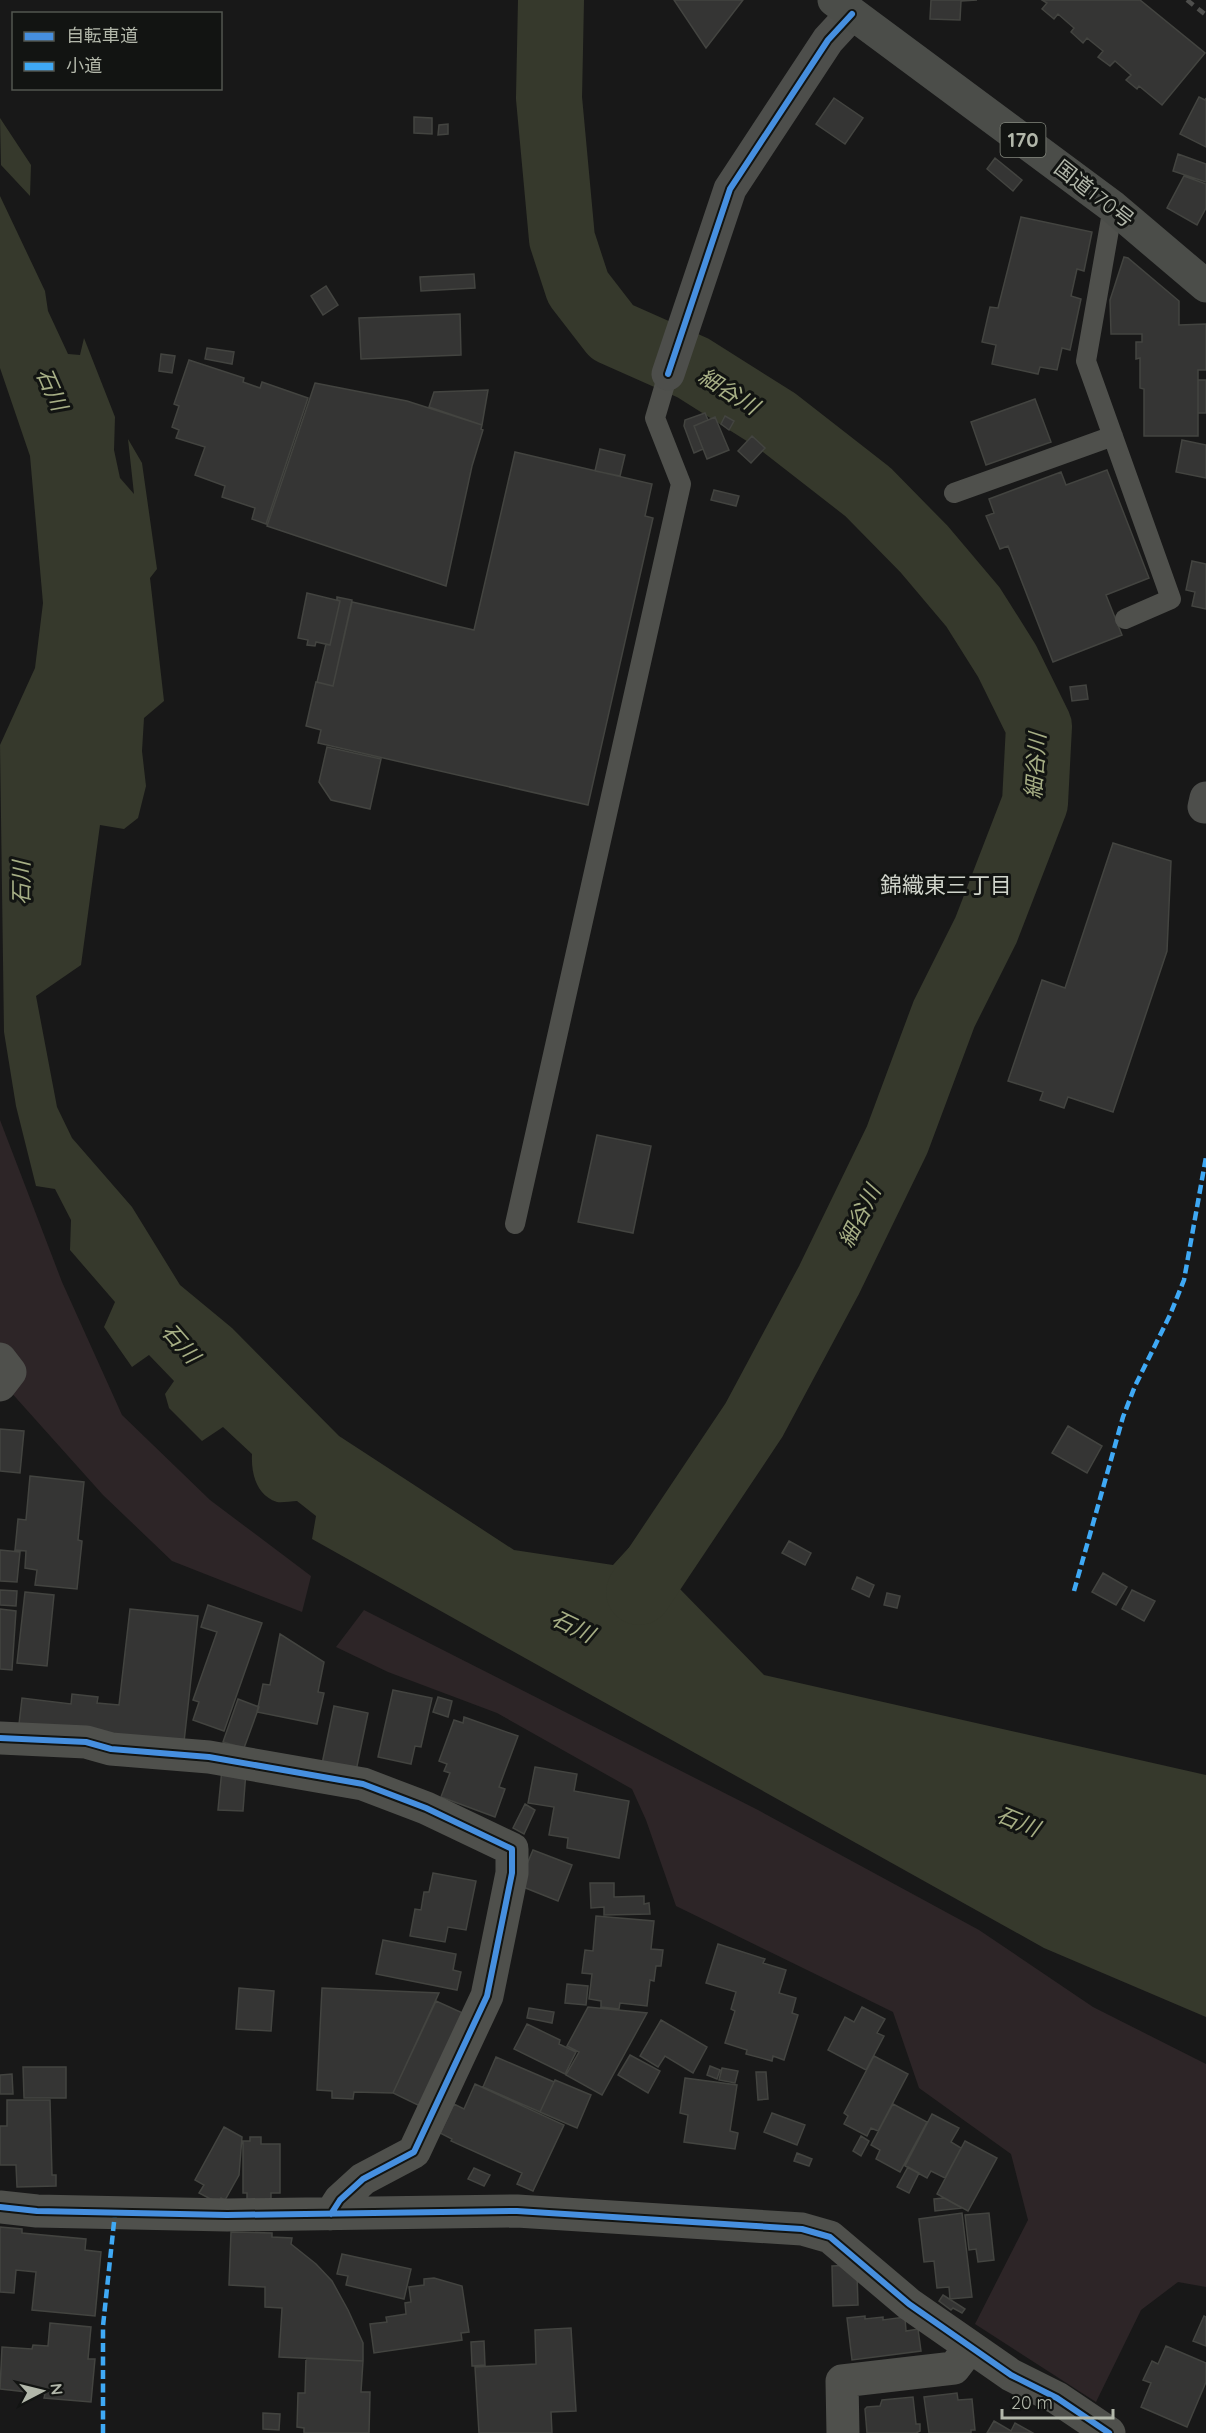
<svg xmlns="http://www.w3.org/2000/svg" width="1206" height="2433" viewBox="0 0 1206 2433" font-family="Quicksand,'Noto Sans JP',sans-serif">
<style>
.green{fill:#2d2527}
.water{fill:#36392c}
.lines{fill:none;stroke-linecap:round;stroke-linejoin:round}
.river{stroke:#36392c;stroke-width:66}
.building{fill:#353534;stroke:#434440;stroke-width:1.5}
.lane{stroke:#4f504c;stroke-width:20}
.street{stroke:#4f504c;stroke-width:33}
.secondary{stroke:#4d4e4b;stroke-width:33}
.highway{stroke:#4b4d49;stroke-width:33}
.rail{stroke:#4f4f4d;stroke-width:4.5;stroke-dasharray:8 6;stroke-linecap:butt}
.quiet{stroke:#3fa9f5;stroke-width:4.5;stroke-dasharray:9 4.5;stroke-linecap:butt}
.cycleway-casing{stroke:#121412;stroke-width:10}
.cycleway{stroke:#468fdf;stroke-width:6}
.labels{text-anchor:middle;stroke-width:6;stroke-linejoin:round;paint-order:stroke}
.shield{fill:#121412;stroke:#82867c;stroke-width:1.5}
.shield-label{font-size:20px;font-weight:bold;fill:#b2b7aa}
.street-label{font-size:21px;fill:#b2b7aa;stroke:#121412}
.water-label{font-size:22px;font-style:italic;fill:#a7af85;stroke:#121412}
.neighbourhood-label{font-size:22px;fill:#d0d4cb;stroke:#121412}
</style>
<rect width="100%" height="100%" fill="#181818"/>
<path class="green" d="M0,1120L62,1282L122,1415L210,1500L311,1576L302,1612L172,1561L103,1495L0,1380Z
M364,1610L758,1810L979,1930L1093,2007L1206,2064V2287L1178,2282L1141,2310L1096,2402L975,2324L1028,2220L1011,2154L919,2088L893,2012L676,1906L646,1820L632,1789L497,1713L388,1672L336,1647Z"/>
<path class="water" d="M0,118L31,165L30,196L1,165Z
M0,196L45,291L48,311L68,354L80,355L84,338L115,417L114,450L120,478L134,494L128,439L142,463L157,569L150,578L164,701L144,718L142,751L146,786L138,818L124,829L100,825L81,965L36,996L57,1107L72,1138L132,1207L180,1285L232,1328L339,1436L514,1550L613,1565L668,1505L699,1519L678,1587L764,1675L1206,1775V2017L1044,1948L312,1539L316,1516L297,1501C291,1501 282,1503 277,1502C256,1495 251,1473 252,1454L223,1427L202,1441L169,1408L165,1394L174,1381L149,1355L132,1367L104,1327L115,1302L70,1250L71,1220L55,1189L36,1186L16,1106L4,1032L0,745L35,668L43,603L30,456L0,368Z"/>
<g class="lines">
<path class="river" d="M551,0L549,98L562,239L578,288L612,332L693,368L777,421L868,492L924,549L973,607L1007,661L1039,726L1035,803L986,930L944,1014L897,1140L829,1280L754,1420L639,1592"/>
</g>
<path class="building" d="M674,0H743L706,48Z
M931,0H977L961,1L960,20L930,19Z
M1042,0H1140L1205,53L1162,105L1139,86L1137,89L1126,80L1131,75L1115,61L1110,66L1098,57L1103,51L1087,38L1083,43L1071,32L1074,28L1058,14L1054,19L1042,9L1047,3Z
M1199,97L1205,100L1206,98V147L1180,134Z
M834,98L863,118L845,144L816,124Z
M414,117L432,118V134L414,133Z
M448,124V134L438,135L439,125Z
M1178,154L1206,164V182L1173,171Z
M995,158L1022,180L1013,191L987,169Z
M1184,176L1206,184V208L1197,225L1167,208Z
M1021,217L1092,232L1084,271L1077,269L1071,296L1081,299L1070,350L1062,348L1057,370L1040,367L1038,374L992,364L996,345L982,342L990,307L998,308Z
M1124,257L1128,258L1179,301V325L1206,324V370H1198V436H1144V389L1140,388V358L1136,359V342H1142V334H1111L1110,300Z
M474,274L475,288L421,291L420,277Z
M326,286L338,305L323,315L311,296Z
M460,314L461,355L361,359L359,318Z
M207,348L234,352L232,364L205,359Z
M161,354L175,356L172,373L159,371Z
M189,360L244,378L243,382L260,388L262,382L308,398L266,524L252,519L255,508L222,497L225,486L195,475L205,447L176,438L179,430L172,427L179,406L174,404Z
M1198,380H1206V413H1198Z
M315,383L407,401L482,425L481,429L483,430L472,466L446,586L267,526Z
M488,390L482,425L429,407L434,392Z
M1035,399L1051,442L986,465L971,422Z
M705,413L708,420L694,426L703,449L694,453L684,426L685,420Z
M725,416L734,421L729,430L721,424Z
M715,417L729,450L707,459L694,426Z
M752,436L765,448L751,463L738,451Z
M1182,440L1206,445V478L1176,472Z
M600,449L625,455L620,476L595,471Z
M515,452L652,484L645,516L653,518L588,805L318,743L321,730L306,726L316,682L333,686L352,602L474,630Z
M1107,470L1149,578L1106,595L1122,635L1053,662L1008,546L1000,549L986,516L994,513L989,499L1061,472L1066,485Z
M714,490L739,496L736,506L711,500Z
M1192,561L1206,564V609L1192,606L1195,592L1186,590Z
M307,593L340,601L330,645L316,642L315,646L307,645L308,640L298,638Z
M337,597L352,600L333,686L317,682L326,644L330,645L340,601L337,600Z
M1086,685L1088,699L1072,701L1070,687Z
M327,747L381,759L370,809L331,800L319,782Z
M1113,843L1171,861L1167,951L1113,1112L1068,1097L1064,1108L1040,1100L1043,1092L1008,1081L1042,980L1065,988Z
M597,1135L651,1146L633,1233L578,1222Z
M1068,1426L1102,1446L1087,1473L1052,1453Z
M0,1429L24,1431L20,1473L0,1471Z
M30,1476L84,1482L78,1540L82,1541L77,1589L35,1585L37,1570L25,1568L26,1551L15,1550L18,1519L26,1520Z
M789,1541L811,1553L805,1565L782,1553Z
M0,1550L20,1552L17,1582L0,1581Z
M1103,1573L1127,1587L1116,1605L1092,1592Z
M857,1577L874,1585L869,1597L852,1589Z
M0,1590L17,1591L16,1606L0,1605Z
M1132,1590L1155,1601L1144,1621L1122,1609Z
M25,1592L54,1595L47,1666L17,1663Z
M887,1593L900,1596L897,1608L884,1605Z
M208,1605L262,1623L224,1731L193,1720L199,1702L193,1700L217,1632L201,1627Z
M0,1609L16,1611L12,1670L0,1669Z
M130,1609L198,1616L184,1742L19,1724L22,1698L71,1704L72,1694L98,1697L97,1703L119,1705Z
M280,1634L324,1662L318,1692L324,1693L317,1724L257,1712L263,1684L270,1685Z
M393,1690L432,1698L421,1747L415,1746L411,1764L378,1757Z
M438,1697L452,1701L448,1717L433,1712Z
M238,1699L259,1707L244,1748L223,1742Z
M334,1706L368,1713L356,1771L322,1764Z
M464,1717L518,1736L499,1787L505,1789L495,1817L441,1797L450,1773L444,1771L447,1764L439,1761L454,1720L463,1723Z
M535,1767L577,1774L574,1791L629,1801L619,1858L567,1848L568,1838L549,1835L554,1807L528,1803Z
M222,1769L246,1771L243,1811L218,1810Z
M525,1804L535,1810L524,1834L513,1828Z
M533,1850L572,1865L558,1901L518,1885Z
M433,1873L476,1881L466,1930L448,1927L445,1942L410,1936L415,1909L421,1910L424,1892H429Z
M590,1883H614V1897L644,1896V1904L649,1903L650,1914L604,1915V1907L591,1908Z
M596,1916L654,1921L651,1949L663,1950L661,1966H656L654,1981L650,1980L647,2006L620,2003L619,2009L601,2007V2001L589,1999L592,1974L582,1973L585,1950L593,1951Z
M383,1940L456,1954L453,1970L461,1972L457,1990L376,1974Z
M718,1944L765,1959L763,1963L786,1970L779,1993L796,1998L792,2013L798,2015L784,2060L773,2056L772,2061L746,2054L747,2050L725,2043L735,2011L731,2009L736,1992L706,1983Z
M567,1984L588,1986L586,2005L565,2003Z
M239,1988L274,1991L271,2031L236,2029Z
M322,1988L439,1993L393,2093L354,2092L353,2099L332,2098V2091L317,2090Z
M436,2001L465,2014L422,2107L393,2093Z
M588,2007L647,2013L602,2095L566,2075L579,2052L567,2046Z
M862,2007L885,2019L877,2033L884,2036L866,2070L828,2050L845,2017L854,2022Z
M529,2008L554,2012L552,2023L527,2018Z
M661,2020L707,2047L693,2073L665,2056L658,2067L640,2056Z
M527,2024L560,2040L559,2044L576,2052L565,2074L514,2049Z
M630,2055L660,2071L648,2093L618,2075Z
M874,2056L908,2074L878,2131L871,2128L867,2136L844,2124L848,2116L844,2113Z
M496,2057L554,2082L540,2112L483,2087Z
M710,2066L720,2070L717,2079L707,2075Z
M23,2067H66V2098H24Z
M722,2068L738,2071L735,2083L719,2080Z
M756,2072H766L768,2099L758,2100Z
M12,2074L13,2094H0V2075Z
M685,2078L737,2085L730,2131L738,2133L735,2149L684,2142L688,2115L680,2113Z
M555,2080L591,2095L577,2128L540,2112Z
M475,2084L564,2125L533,2191L517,2184L522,2173L451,2141L452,2139L440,2133L454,2104L464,2109Z
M7,2100H50L52,2175H56V2186L17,2187L16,2165H0V2126H7Z
M893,2104L927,2122L900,2172L876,2159L880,2150L871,2145Z
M772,2113L805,2125L797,2145L764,2132Z
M932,2114L959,2128L951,2142L961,2148L945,2178L931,2171L927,2178L905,2166Z
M224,2127L242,2137L239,2175L225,2200L221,2198L218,2203L199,2193L204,2185L195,2180Z
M861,2136L869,2141L861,2156L853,2151Z
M250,2137H261V2144H280V2193H271V2200H247V2193H243V2141H250Z
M965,2141L997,2158L968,2211L937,2194Z
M797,2153L812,2159L809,2166L794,2161Z
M908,2167L919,2173L909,2193L897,2187Z
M474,2168L490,2175L484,2186L468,2179Z
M944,2198L962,2208L935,2211L934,2199Z
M962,2213L972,2297L950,2299L949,2287L937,2288L934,2261L924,2262L919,2219Z
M989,2213L994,2260L978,2262L976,2249L969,2250L965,2215Z
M0,2227L22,2229V2233L86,2239L85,2250L101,2252L95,2316L32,2310L36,2272L16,2270L14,2293L0,2292Z
M231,2232L272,2233V2237L292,2238L291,2244L316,2264L332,2281L348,2310L363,2343V2361L279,2357L282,2308L265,2307V2287L229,2285Z
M342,2254L411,2269L404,2299L346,2285L348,2276L337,2274Z
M851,2265L857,2273L858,2305L833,2306L832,2266Z
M434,2278L462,2286L469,2332L461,2333L462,2340L374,2353L370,2324L387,2322L386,2317L406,2314L405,2303L411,2302L409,2287L424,2285V2279Z
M943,2295L965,2309L962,2313L953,2308L951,2310L939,2301Z
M865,2316V2319L883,2317V2320L905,2317L906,2331L918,2329L921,2351L852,2360L847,2318Z
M1204,2316L1206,2317V2346L1193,2341Z
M50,2323L91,2327L88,2359H95L91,2402L44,2398L45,2394L0,2389L2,2347L32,2349L33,2345L48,2346Z
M571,2328L576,2411L551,2412L552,2433H479L475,2367L536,2364L535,2330Z
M484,2341L485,2365L472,2366L471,2342Z
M1166,2346L1206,2363V2382L1187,2427L1141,2407L1151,2383L1143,2380L1152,2361L1158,2364Z
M306,2358L363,2361L361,2392H370L369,2433H304V2428L297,2427L298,2393H305Z
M957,2393L958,2400L972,2399L975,2430H971V2433H929L924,2397Z
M913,2397L916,2424H920V2431L916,2433H867L865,2409L867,2407L880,2406L882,2400Z
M263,2413L280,2414L279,2430L263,2429Z
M994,2421L1011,2431L1015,2423L1033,2433H987Z"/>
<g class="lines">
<path class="lane" d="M1113,207L1086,361L1171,599L1125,619
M954,493L1113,436
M515,1224L681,484L655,418L668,374"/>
<path class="street" d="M0,1359L10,1372L0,1385
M0,1738L86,1742L111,1749L209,1757L363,1784L426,1808L512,1849V1873L487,1996L414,2152L363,2179L340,2200L331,2214
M0,2207L37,2211L227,2215L517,2211L802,2229L830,2237L909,2304L1011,2375L1057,2398L1109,2433
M843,2433L842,2381L954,2368L970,2347"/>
<path class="secondary" d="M668,374L730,189L828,40L852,14
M1204,807L1206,798"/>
<path class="highway" d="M834,0L1113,207L1206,286"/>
<path class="rail" d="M1187,0L1206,15"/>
<path class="quiet" d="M1074,1591L1123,1417L1135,1386L1170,1315L1184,1280L1206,1157
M103,2433V2326L115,2213"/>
<g class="cycleway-casing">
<path id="cycleway" d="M668,374L730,189L828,40L852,14
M0,1738L86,1742L111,1749L209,1757L363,1784L426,1808L512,1849V1873L487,1996L414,2152L363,2179L340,2200L331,2214
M0,2207L37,2211L227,2215L517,2211L802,2229L830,2237L909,2304L1011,2375L1057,2398L1109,2433"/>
</g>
<use href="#cycleway" class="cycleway"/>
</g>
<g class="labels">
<rect class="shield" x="1000.5" y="123" width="45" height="34" rx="4.5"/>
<g class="shield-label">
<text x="1023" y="147">170</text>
</g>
<g class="street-label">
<text transform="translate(1094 194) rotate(38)" y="7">国道170号</text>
</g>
<g class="water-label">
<text transform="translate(52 389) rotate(66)" y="8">石川</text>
<text transform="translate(729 391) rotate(32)" y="8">細谷川</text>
<text transform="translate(1035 766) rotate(-86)" y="8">細谷川</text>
<text transform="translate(21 883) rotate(-90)" y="8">石川</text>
<text transform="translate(859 1216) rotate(-63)" y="8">細谷川</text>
<text transform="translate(181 1343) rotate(49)" y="8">石川</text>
<text transform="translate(573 1626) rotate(26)" y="8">石川</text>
<text transform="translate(1018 1821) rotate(22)" y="8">石川</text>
</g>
<g class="neighbourhood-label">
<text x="946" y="893">錦織東三丁目</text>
</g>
</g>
<rect x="12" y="12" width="210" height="78" fill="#121412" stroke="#52554f" stroke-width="1.5"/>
<rect x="24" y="32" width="30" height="9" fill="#468fdf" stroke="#52554f" stroke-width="1.5"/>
<text x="66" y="42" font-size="18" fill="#b2b7aa">自転車道</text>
<rect x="24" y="62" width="30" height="9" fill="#3fa9f5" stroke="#52554f" stroke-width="1.5"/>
<text x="66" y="72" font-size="18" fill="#b2b7aa">小道</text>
<g transform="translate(42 2391) rotate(83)" stroke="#121412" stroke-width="4.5" paint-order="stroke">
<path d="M0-4.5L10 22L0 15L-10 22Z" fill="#b2b7aa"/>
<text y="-9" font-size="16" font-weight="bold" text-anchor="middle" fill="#b2b7aa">N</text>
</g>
<path d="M1002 2409v9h111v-9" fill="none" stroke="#b2b7aa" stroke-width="3"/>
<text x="1011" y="2409" font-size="18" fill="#b2b7aa" stroke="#121412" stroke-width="4.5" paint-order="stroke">20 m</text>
</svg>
